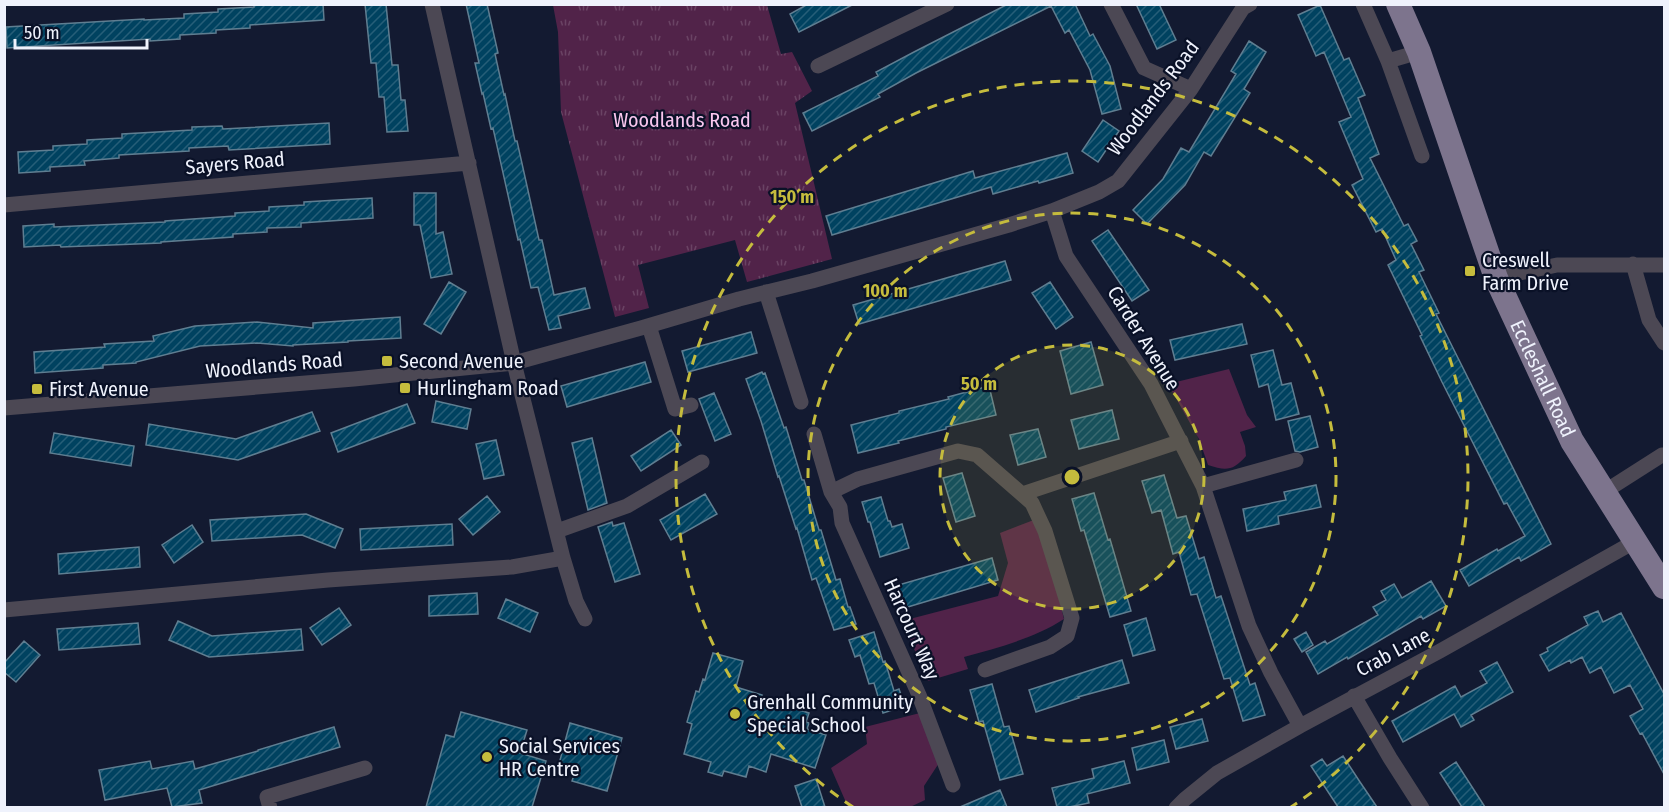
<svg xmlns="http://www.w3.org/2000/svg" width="1669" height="812" viewBox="0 0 1669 812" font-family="'Fira Sans Condensed',sans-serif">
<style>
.grass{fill:#512349}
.park{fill:url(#park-tufts)}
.building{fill:url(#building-hatch);stroke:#5f7e91;stroke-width:1.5}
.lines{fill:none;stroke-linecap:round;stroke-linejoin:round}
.minor{stroke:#4c4854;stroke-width:15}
.primary{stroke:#7d748d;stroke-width:24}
.ring{fill:none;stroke:#c5bc3d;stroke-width:3;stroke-dasharray:10 8}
.poi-dot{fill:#c5bc3d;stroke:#0a1127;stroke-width:2}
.labels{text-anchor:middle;stroke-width:4.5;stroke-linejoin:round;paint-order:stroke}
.street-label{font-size:20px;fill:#eff2fc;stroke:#0a1127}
.park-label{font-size:20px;fill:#f9c6ee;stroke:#0a1127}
.poi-label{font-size:20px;fill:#eff2fc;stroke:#0a1127;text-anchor:start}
.centre{fill:#c5bc3d;stroke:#0a1127;stroke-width:3}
.ring-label{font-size:18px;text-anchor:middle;font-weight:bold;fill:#c5bc3d;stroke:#0a1127;stroke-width:4.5;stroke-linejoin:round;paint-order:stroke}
</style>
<defs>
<pattern id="park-tufts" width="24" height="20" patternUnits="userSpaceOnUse" patternTransform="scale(1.5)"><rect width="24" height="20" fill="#512349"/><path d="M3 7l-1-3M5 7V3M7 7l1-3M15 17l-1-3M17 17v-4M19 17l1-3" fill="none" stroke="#6a4364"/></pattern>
<pattern id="building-hatch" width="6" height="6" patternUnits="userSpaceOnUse" patternTransform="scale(1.5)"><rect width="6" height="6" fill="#004260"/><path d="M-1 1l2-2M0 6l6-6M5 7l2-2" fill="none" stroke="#265e78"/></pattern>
</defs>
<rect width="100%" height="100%" fill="#131a31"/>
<path class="grass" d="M1229,369L1247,415L1256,427L1240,432L1245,446L1246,456C1233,471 1226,471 1208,465L1199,439L1168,384Z
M1039,518L1064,619C1033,639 999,647 964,657L968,669L928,681L902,621L998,596L1008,563L1000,533Z
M920,713L939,763L924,786L925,800L908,808L848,807L831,768L867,744L865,727Z"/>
<path class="park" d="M553,5H767L781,54L792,52L812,91L795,103L832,259L747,282L735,240L638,265L649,308L615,317L561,112L558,32Z"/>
<path class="building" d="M254,4H323L324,20L250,25V28L216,30V33L180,35V39L150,41V39L7,48L6,27L144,19V20L184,18V14L218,12V9L254,7Z
M365,4H386L392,65H398L401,100H405L408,131L387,132L384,97H379L376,63H371Z
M466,4H487L498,53L495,54L504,95L505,94L515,141H517L539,240H542L554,295L585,288L590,308L558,316L561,328L549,330L538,287L531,288L520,239L518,240L493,128L491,129L483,93L482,94L475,63H479Z
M808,4H854L799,32L790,14Z
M1008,4H1075L1090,36L1093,34L1110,66L1121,109L1102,114L1090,70L1069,30L1065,33L1051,6L916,73L878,94L880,97L812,131L803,113L878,76L876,72L914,52Z
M1136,4H1159L1176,40L1157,49Z
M1320,5L1344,60L1349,58L1365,95L1358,98L1379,154L1370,158L1404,226L1408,224L1417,241L1411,244L1424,270L1419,272L1439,313L1436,314L1551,544L1521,561L1519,557L1469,586L1460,570L1497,549L1498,551L1525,536L1507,503L1504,504L1442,382L1420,336L1422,335L1388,265L1396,260L1382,229L1376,232L1352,185L1363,179L1339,122L1351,117L1324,52L1316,56L1298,15Z
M1249,41L1266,52L1244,89L1250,93L1211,156L1204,152L1185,185L1147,224L1133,210L1163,179L1181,148L1189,152L1236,74L1231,71Z
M1103,120L1119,131L1098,162L1082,151Z
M329,123L330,144L229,150L228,146L189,148V151L119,155V158L84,161L85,165L50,167V171L19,173L18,152L53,150V146L87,144V140L122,138V134L192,130V127L222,126L223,129Z
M1067,153L1073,173L1039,183L1038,181L993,194L991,187L832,235L826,216L973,171L975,178Z
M414,193H436V234L443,232L452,274L431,278L420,225H414Z
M372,198L373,218L301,223V227L267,228V232L233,234V237L161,242V243L61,247L60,245L24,247L23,226L54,224V227L165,222V221L235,216V213L269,211V207L304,205V202Z
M1108,230L1149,290L1132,301L1092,241Z
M1005,261L1011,280L859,324L853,305Z
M449,282L466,292L441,334L424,324Z
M1050,282L1073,317L1056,329L1032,293Z
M400,317L401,338L348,341V342L293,345V346L257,343L200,346L136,362V363L103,365V368L35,373L34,352L105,347L104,344L154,341L153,336L195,326L257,322L313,328V323Z
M1242,324L1247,344L1175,360L1170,340Z
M751,332L757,353L688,372L682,351Z
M1091,342L1103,385L1071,394L1060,351Z
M1273,350L1282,385L1291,383L1299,414L1276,420L1268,384L1259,387L1251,355Z
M645,362L651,382L567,407L561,386Z
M762,372L763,374L765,373L784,428L786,427L802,480H804L819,530H821L836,580L840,579L848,607H850L856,624L834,630L816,578L812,580L797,528L796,529L779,476L778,477L761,421L746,379Z
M989,386L996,415L946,427V429L898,441L899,443L858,453L851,425L899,413V411L949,399L948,397Z
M714,393L731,434L715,441L699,399Z
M436,401L471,409L467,429L432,422Z
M407,404L415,423L338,452L331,433Z
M1112,410L1119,439L1079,449L1071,420Z
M312,412L320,431L238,460L146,445L149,424L236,439Z
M1310,416L1318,447L1300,452L1295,451L1288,421Z
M1038,429L1046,457L1018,465L1010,435Z
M671,430L681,445L641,471L631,456Z
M54,433L134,446L131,466L50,453Z
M592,438L607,503L588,510L572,443Z
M496,440L504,475L484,479L476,444Z
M962,473L975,516L956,522L943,478Z
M1164,475L1177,518L1186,516L1199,559L1204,557L1216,598L1221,596L1250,685L1255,683L1265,715L1243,721L1230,678L1224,679L1197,594L1191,595L1179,552L1173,554L1161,510L1152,513L1142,481Z
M1316,485L1321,507L1278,516L1279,524L1247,531L1243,509L1286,500L1284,492Z
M1094,493L1108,540L1110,539L1131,611L1110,617L1084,530L1081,531L1072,499Z
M705,494L717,514L671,540L660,520Z
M487,496L500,512L473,535L459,519Z
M881,497L888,521H890L892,527L902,524L909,548L880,557L870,522H868L862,502Z
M306,514L343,529L335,548L302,535L212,541L210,520Z
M612,522L613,526L624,523L640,574L615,582L598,527Z
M452,524L453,545L361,550L360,529Z
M192,525L203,542L174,563L162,545Z
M139,547L140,567L59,574L58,554Z
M992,558L998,580L901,609L895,586Z
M1431,581L1446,606L1423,619L1421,616L1348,659L1347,657L1318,674L1306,652L1325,641L1327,644L1378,615L1373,607L1386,600L1381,591L1394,584L1402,598Z
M477,593L478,614L429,616V596Z
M506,599L538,613L530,632L498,618Z
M339,608L351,625L322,645L310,628Z
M1598,611L1603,622L1621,613L1665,696V776L1642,733L1640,734L1630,716L1643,709L1630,685L1614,693L1601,667L1590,673L1582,657L1571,663L1570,660L1549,671L1540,655L1548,651L1547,648L1588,625L1584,617Z
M1146,618L1155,650L1133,656L1124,625Z
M178,621L212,636L301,629L303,650L209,657L169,640Z
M138,623L140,644L59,650L57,629Z
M874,632L883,662L885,661L894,691L899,689L905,706L883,713L874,683L869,684L860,655L855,657L849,640Z
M1306,632L1313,645L1302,652L1294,639Z
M24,641L40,655L16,682L4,672V663Z
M713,653L743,661L736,687L762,695L761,698L809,713L806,722L809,723L807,729L826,735L815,768L771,754L766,772L749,766L746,777L724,771L722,776L708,772L711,762L684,754L692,724L687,722L696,691L699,692L703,679L705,680Z
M1122,660L1129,683L1078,697L1079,698L1036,712L1029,690Z
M1497,662L1513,692L1471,715L1474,720L1461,727L1454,714L1403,742L1392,721L1455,686L1461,697L1487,683L1480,671Z
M992,684L1004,727L1009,726L1023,774L1000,780L983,721L979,722L970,690Z
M461,712L527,730L520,753L546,761L532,807H426L446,735L454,737Z
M1202,719L1208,741L1176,749L1170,727Z
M570,723L622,738L607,791L572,781L576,769L559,764Z
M334,727L340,747L199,790L202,803L172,807L167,788L105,800L99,770L150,761L152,769L193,761L195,769L258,751V750Z
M1164,740L1169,762L1137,770L1132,748Z
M1343,756L1360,782L1377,807H1338L1311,766L1322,759L1327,766Z
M1124,761L1130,783L1087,794L1089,803L1069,807H1057L1052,788L1094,778L1092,769Z
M1456,762L1485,807H1462L1440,773Z
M816,779L825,807H802L795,786Z
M1000,790L1007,807H960Z"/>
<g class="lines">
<path class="minor" d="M432,4L514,363L563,558L576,601L585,619
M1111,4L1144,68L1191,89
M1363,4L1388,61L1422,156
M1388,61L1419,52
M818,66L947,4
M4,205L469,163
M1052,211L1066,256L1151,384L1203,486L1249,626L1271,673L1300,726
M1633,264L1649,320L1664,343
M1496,278L1557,265H1664
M766,292L801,402
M649,326L675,409L691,405
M4,408L354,379L514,363L641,328L739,299L812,281L1009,225L1052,211L1099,192L1118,181L1191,89L1243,8L1250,4
M814,434L831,492
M1203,486L1296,460
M1604,492L1662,455H1664
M1022,494L1181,441
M557,531L627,506L702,462
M4,610L328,580L512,567L563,558
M1354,696L1390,758L1422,808
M953,785L919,695L842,523L840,507L831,492L858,479L958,451L977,455L1032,503L1045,531L1072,618L1067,636L1050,647L985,670
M270,808L267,797L365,768
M1176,808L1185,799L1217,773L1300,726L1440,651L1634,542"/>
<path class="primary" id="s1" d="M1398,4L1419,52L1496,278L1572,441L1664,587"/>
</g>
<circle cx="1072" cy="477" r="132" fill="#c5bc3d" fill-opacity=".12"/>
<g class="ring">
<circle cx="1072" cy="477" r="132"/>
<circle cx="1072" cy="477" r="264"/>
<path d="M853 807A396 396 0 1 1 1291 807"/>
</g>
<g class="poi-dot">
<rect x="1464" y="265" width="12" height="12" rx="3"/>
<rect x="381" y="355" width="12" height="12" rx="3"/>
<rect x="399" y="382" width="12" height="12" rx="3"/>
<rect x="31" y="383" width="12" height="12" rx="3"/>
<circle cx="735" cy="714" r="6"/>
<circle cx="487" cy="757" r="6"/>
</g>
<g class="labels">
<g class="street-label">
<text transform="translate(1153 98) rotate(-53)" y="7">Woodlands Road</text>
<text transform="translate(235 163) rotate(-5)" y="7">Sayers Road</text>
<text transform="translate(1144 338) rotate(58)" y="7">Carder Avenue</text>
<text transform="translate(274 365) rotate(-5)" y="7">Woodlands Road</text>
<text dy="7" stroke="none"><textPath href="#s1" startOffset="402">Eccleshall Road</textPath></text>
<text transform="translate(912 629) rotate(66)" y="7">Harcourt Way</text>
<text transform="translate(1393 652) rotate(-28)" y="7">Crab Lane</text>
</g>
<g class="park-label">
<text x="682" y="127">Woodlands Road</text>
</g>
<g class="poi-label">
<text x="1482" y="267">Creswell<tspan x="1482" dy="23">Farm Drive</tspan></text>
<text x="399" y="368">Second Avenue</text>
<text x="417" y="395">Hurlingham Road</text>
<text x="49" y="396">First Avenue</text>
<text x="747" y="709">Grenhall Community<tspan x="747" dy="23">Special School</tspan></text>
<text x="499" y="753">Social Services<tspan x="499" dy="23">HR Centre</tspan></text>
</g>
</g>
<circle cx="1072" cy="477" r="9" class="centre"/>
<g class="ring-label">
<text x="792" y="203">150 m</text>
<text x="885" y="297">100 m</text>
<text x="979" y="390">50 m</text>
</g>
<rect width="1669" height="812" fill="none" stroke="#eff2fc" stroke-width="12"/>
<path d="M15 39v9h132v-9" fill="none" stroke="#eff2fc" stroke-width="3"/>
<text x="24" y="39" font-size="18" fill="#eff2fc" stroke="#0a1127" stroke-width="4.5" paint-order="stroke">50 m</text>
</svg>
